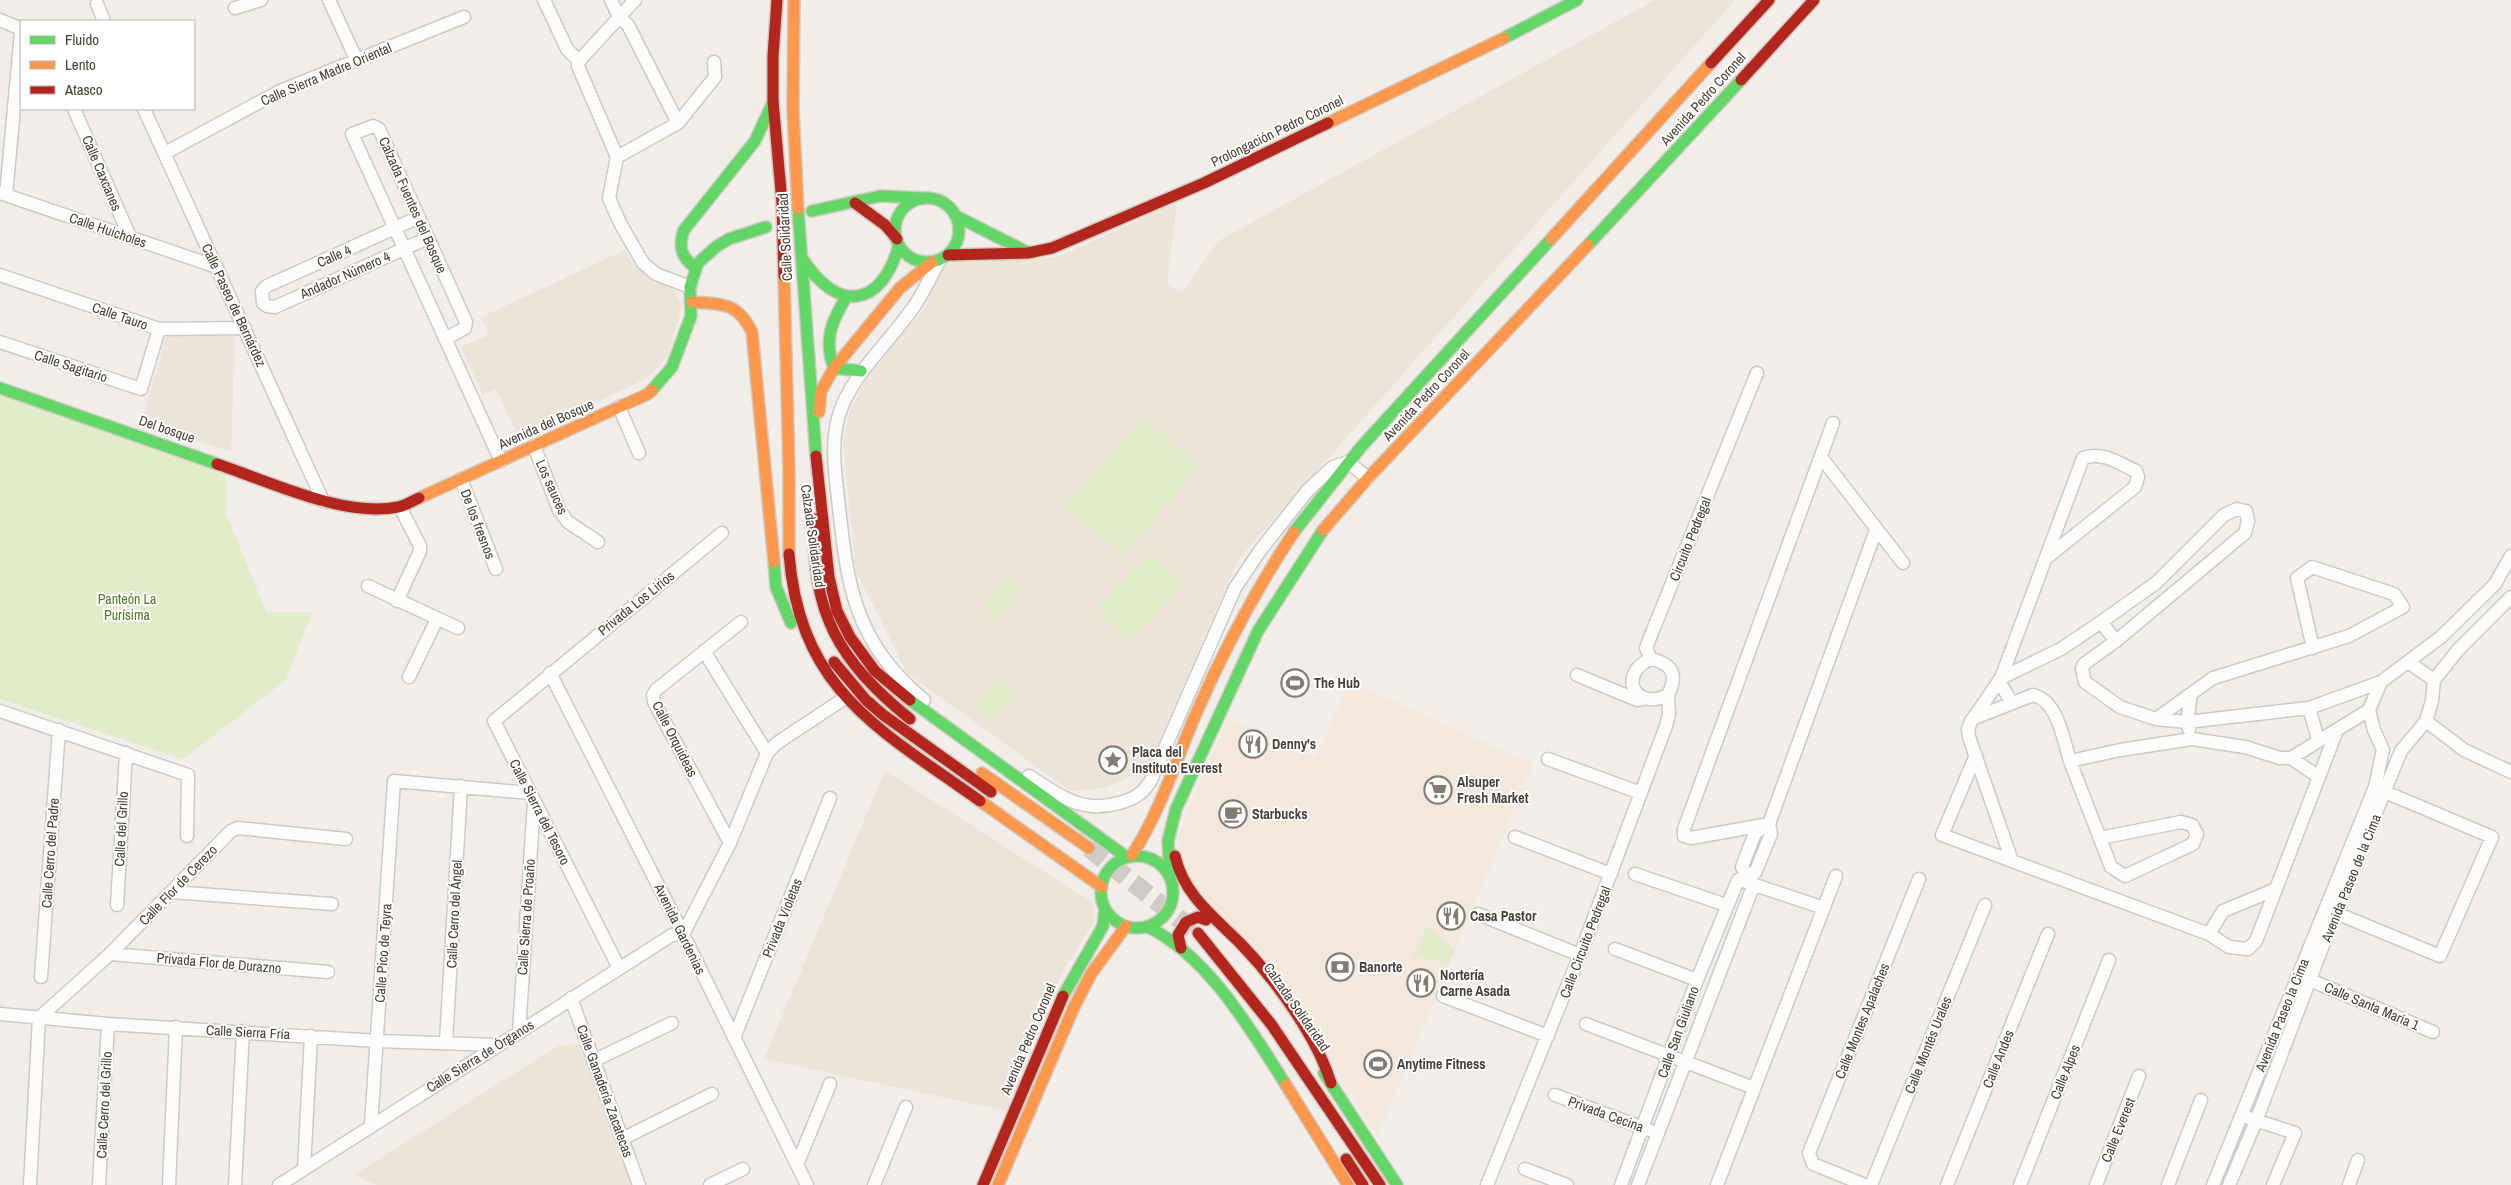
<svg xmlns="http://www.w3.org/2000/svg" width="2511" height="1185" viewBox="0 0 2511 1185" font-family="'Archivo Narrow',sans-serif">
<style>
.commercial{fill:#f4e8dd}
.education{fill:#ece4d9}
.green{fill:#e2ebca}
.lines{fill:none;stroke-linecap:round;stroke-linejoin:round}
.secondary-tunnel{stroke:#cfcbc6;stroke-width:19;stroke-dasharray:19 9;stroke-linecap:butt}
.street-casing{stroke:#cdcac6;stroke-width:15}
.fast-casing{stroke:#d0cac1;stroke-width:14}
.slow-casing{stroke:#d0cac1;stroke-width:14}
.jam-casing{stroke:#d0cac1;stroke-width:14}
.street{stroke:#fdfcfc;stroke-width:12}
.fast{stroke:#63d668;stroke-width:11}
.slow{stroke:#ff974d;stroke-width:11}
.jam{stroke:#b3261e;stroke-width:11}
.labels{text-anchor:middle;stroke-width:4;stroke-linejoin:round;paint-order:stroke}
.street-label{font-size:14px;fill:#473e36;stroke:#fff}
.park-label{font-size:14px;fill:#507a28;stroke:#fff}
.poi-label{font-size:14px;font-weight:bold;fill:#473e36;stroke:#fff;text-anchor:start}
</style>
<rect width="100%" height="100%" fill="#f1eeea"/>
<path class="commercial" d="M1349,681L1533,764L1377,1137L1277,972L1187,879L1180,859L1179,837L1187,811L1228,718L1316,758Z"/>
<path class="education" d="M1655,0H1735L1238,560L1147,769L1105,788L1070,791L907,673L856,572L843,444L850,411L869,374L925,308L942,266L951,260L1058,257L1177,202L1167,284L1182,293L1218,241Z
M625,250L634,265L657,281L673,288L682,305L669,355L648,378L519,438L496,389L483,395L461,347L489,335L481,317Z
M167,334L235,336L231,452L141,423Z
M885,770L1093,903V924L1061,974L1007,1111L764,1059Z
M582,1044L634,1185H377L354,1175L559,1045Z"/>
<path class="green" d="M0,396L226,472V513L266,612H312L286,680L183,759L0,699Z
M1143,416L1200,466L1122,556L1064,507Z
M1150,551L1184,583L1128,643L1094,610Z
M1008,577L1022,589L997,619L983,607Z
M1000,678L1017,693L991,721L974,706Z
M1101 761a11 11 0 1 1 22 0a11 11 0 1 1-22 0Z
M1427,926L1455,950L1450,962L1413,958Z"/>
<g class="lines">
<path class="secondary-tunnel" d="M1089,848L1197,933"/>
<g class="street-casing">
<path id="street" d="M329,0L357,61
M544,0L567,49L579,61
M611,0L619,17L628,25L678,123
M635,0L579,61L578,66L617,157L609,198L620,223L643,263L656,274L690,287
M97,4L104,21
M235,8L261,0
M0,20L21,29
M74,109L130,237
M144,109L323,501
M165,153L280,91L464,17
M617,157L678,123L715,77L714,62
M0,193L217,267
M6,195L21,32
M419,217L267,286L262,291L263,303L267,306L275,307L428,238
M0,275L159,329L245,328
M445,339L465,328L466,322L379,129L373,126L352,134L501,461
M0,342L141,389L159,329
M619,407L639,453
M534,446L559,510L568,522L598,542
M1821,457L1903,563
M461,479L496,569
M368,586L458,628
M397,601L420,551V546L400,507
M2101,622L2156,583L2224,515L2237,509L2246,511L2248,521L2245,533L2116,641
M704,651L767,753
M1651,659L1646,648L1651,635L1757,373
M1651,659C1617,673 1634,712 1668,695
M1651,659C1673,664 1678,675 1668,695
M2408,662L2434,680
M550,673L683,934L807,1185
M1577,675L1637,700L1643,699
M409,677L437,619
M2001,678L2083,458C2103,451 2118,463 2136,471L2138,477L2135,487L2045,559
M1999,681L2012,703
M924,700C853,641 847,584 838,498C834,467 830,433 843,404C859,368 887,344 910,312C922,297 930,277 940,260
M2309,708L2318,739
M0,711L188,775L187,836
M1973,719L2001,678L2061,649L2101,622L2116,641L2084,664L2082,669L2085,682L2120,707L2156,719L2187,722L2309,708L2381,682
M2156,719L2213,678L2349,636L2403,607L2394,594L2312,567L2297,578L2313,648
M2426,721L2464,750L2511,772
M2189,729L2187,722L2191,694
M1976,755L1942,835L2012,861L1969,737L1968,729L1972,719L2033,695C2058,701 2063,739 2070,761L2120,750L2192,739L2245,747L2280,758H2291L2369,710
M2291,758L2319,777
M1548,759L1641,793
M2070,761L2111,867L2125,876L2193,844L2197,834L2192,825L2181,822L2100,838
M1029,776C1059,796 1083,814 1119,803C1134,799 1142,794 1150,782L1235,588L1259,552L1308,490L1333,467L1348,462L1368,478
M1769,824L1691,838L1684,836V829L1833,423
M1515,837L1611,874
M730,843L654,702L653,695L656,690L741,622
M2012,861L2209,934
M1635,874L1726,905
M1738,880L1755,873L1771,834L1769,824L1876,530
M1751,880L1742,867L1755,833L1766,826
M1746,882L1824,908
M2276,889L2223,911L2209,934L2229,947L2248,949L2256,941L2337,730
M172,892L332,904
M117,905L126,753
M2336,913L2440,956L2492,837L2378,789
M1478,914L1580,955
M683,934L730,843L767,753L777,743L845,698
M1615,949L1697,980
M110,954L328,972
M619,968L494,721L722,533
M41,977L59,730
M2310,980L2433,1032
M1443,996L1548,1036
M571,998L639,1185
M0,1014L108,1024L377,1041L497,1045
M1586,1024L1754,1088
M519,1032L534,802
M734,1038L830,798
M446,1042L461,786
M595,1060L672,1023
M1555,1095L1649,1130
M2249,1118L2295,1133L2273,1185
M371,1125L394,781L530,793
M622,1139L712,1094
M797,1165L830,1084
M304,1169L311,1036
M1525,1169L1567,1185
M30,1185L39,1018L110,954L231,831L238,828L346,839
M99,1185L108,1024
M169,1185L176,1027
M235,1185L243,1031
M279,1185L672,935L683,934
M710,1185L743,1169
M874,1185L906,1107
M1487,1185L1580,955L1666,726L1669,714L1668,695
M1621,1185L1697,980L1738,880
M1638,1185L1754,884
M1717,1185L1836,876
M1865,1185L1813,1164L1809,1153L1919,879
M1871,1185L1985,905
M1947,1185L2048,934
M2020,1185L2109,960
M2096,1185L2139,1076
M2168,1185L2201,1100
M2213,1185L2375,787L2383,750L2374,730L2369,710L2381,682L2441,637L2495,584L2511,556
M2229,1185L2256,1121L2341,898L2401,751L2426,721L2432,701L2434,680L2458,650L2511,597
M2349,1185L2358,1160"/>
</g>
<g class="fast-casing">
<path id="fast" d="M1504,38L1577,0
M895 230a32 32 0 1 1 64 0a32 32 0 1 1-64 0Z
M798,209L816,456
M812,211L880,196L923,198
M956,216L1027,252
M1588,245L1741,80
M802,258C837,313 881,309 899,245
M696,268C681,258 678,246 684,230L755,141L773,102
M847,296C832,320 823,341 834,368L861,371
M0,388L217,464
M652,390L672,367L691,316L690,287L698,263L717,246L729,239L766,227
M1294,532L1361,447L1551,239
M774,562L776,587L791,623
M910,700L1125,856
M1101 892a36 36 0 1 1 72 0a36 36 0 1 1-72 0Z
M1170,875L1168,841L1176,809L1258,631L1323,530
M1148,927C1208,956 1251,1030 1286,1085
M1063,996L1103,926L1105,908
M1324,1073L1397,1185"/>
</g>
<g class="slow-casing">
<path id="slow" d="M794,0L793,110L798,209
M1328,123L1504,38
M1551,239L1711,63
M784,276L789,470V554
M692,302C723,304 737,302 752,332L774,562
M819,412L821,391L834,368L900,288L932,262
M419,498L648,394L652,390
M1323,530L1368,478L1588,245
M982,773L1089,848
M980,801L1102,887
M1132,855C1160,812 1175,763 1195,716C1223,651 1255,591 1294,532
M1286,1085L1348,1185
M998,1185L1074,1007L1091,974L1126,926"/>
</g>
<g class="jam-casing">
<path id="jam" d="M777,0L773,56V101L782,203L784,276
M1711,63L1769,0
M1741,80L1814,0
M855,203L885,225L897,239
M948,255L1028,253L1052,248L1204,183L1328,123
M816,456L829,577L837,611L850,637L875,671L910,700
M217,464C268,481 344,518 398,507C405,506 412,501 419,498
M814,519C812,614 837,659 910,719
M789,554C800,691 879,729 980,801
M834,662L866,700L882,714L991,792
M1175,856C1184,895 1213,916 1240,943C1275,979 1316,1035 1331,1083
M1198,933L1271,1024L1380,1185
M1181,948L1178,935L1186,922L1198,917L1206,920
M1346,1159L1363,1185
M983,1185L1063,996"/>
</g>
<use href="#street" class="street"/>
<use href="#fast" class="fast"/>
<use href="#slow" class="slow"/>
<use href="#jam" class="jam"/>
</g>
<defs>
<g id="stadium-ring" transform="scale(1.4375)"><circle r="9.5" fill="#fff" stroke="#827c75" stroke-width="1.5"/><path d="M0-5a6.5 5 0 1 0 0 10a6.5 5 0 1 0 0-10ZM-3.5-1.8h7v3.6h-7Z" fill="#827c75"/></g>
<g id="restaurant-ring" transform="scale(1.4375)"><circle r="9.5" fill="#fff" stroke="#827c75" stroke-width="1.5"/><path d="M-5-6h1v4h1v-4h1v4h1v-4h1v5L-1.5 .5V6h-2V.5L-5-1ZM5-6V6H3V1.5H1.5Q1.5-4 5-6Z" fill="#827c75"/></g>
<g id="sight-ring" transform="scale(1.4375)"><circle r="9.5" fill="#fff" stroke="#827c75" stroke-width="1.5"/><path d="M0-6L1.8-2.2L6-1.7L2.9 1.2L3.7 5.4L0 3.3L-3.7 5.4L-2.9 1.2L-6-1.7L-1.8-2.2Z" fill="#827c75"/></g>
<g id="supermarket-ring" transform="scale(1.4375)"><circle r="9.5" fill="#fff" stroke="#827c75" stroke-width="1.5"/><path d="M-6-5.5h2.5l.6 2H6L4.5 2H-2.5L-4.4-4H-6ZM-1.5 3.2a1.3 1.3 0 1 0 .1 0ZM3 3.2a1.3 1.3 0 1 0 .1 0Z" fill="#827c75"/></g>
<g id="cafe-ring" transform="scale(1.4375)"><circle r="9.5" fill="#fff" stroke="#827c75" stroke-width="1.5"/><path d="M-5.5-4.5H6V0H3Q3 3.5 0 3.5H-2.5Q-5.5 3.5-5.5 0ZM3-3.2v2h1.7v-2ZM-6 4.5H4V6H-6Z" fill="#827c75"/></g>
<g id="bank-ring" transform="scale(1.4375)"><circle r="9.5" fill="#fff" stroke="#827c75" stroke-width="1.5"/><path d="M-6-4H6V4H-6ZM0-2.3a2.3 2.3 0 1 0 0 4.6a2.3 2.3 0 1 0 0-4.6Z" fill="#827c75"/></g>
</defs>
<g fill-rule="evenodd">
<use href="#stadium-ring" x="1295" y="683"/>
<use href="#restaurant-ring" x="1253" y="744"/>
<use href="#sight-ring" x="1113" y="760"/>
<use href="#supermarket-ring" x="1438" y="790"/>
<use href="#cafe-ring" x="1233" y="814"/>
<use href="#restaurant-ring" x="1451" y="916"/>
<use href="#bank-ring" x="1340" y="967"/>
<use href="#restaurant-ring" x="1421" y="983"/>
<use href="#stadium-ring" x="1378" y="1064"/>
</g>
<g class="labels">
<g class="street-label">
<text transform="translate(326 74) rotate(-23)" y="5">Calle Sierra Madre Oriental</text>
<text transform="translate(1703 99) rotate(-48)" y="5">Avenida Pedro Coronel</text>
<text transform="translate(1277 131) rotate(-26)" y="5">Prolongación Pedro Coronel</text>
<text transform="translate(102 173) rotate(67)" y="5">Calle Caxcanes</text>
<text transform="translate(413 205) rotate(66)" y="5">Calzada Fuentes del Bosque</text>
<text transform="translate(108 230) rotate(19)" y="5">Calle Huicholes</text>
<text transform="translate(785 237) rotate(-93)" y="5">Calle Solidaridad</text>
<text transform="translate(334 256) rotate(-24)" y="5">Calle 4</text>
<text transform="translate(345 275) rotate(-24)" y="5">Andador Número 4</text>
<text transform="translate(234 305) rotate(65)" y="5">Calle Paseo de Bernárdez</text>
<text transform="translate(120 316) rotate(19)" y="5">Calle Tauro</text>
<text transform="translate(71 366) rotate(18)" y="5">Calle Sagitario</text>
<text transform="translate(1426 395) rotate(-47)" y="5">Avenida Pedro Coronel</text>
<text transform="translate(546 424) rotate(-24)" y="5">Avenida del Bosque</text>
<text transform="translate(167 429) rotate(19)" y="5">Del bosque</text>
<text transform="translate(552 487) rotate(66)" y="5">Los sauces</text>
<text transform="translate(478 524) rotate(69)" y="5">De los fresnos</text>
<text transform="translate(813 536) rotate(82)" y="5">Calzada Solidaridad</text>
<text transform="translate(1690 539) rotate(-68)" y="5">Circuito Pedregal</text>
<text transform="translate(636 603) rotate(-39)" y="5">Privada Los Lirios</text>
<text transform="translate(675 739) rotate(63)" y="5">Calle Orquídeas</text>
<text transform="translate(540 812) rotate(63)" y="5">Calle Sierra del Tesoro</text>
<text transform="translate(121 829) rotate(-87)" y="5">Calle del Grillo</text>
<text transform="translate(50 853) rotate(-86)" y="5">Calle Cerro del Padre</text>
<text transform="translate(2351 878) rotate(-68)" y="5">Avenida Paseo de la Cima</text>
<text transform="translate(178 885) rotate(-46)" y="5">Calle Flor de Cerezo</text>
<text transform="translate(454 914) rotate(-87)" y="5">Calle Cerro del Ángel</text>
<text transform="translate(526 917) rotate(-86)" y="5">Calle Sierra de Proaño</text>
<text transform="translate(782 918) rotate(-68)" y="5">Privada Violetas</text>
<text transform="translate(680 929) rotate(64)" y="5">Avenida Gardenias</text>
<text transform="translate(1585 942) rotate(-69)" y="5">Calle Circuito Pedregal</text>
<text transform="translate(383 953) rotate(-86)" y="5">Calle Pico de Teyra</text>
<text transform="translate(219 963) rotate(5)" y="5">Privada Flor de Durazno</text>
<text transform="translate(2372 1006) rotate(23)" y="5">Calle Santa María 1</text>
<text transform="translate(1297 1007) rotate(55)" y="5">Calzada Solidaridad</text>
<text transform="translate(2282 1015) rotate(-68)" y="5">Avenida Paseo la Cima</text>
<text transform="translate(1862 1021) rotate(-68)" y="5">Calle Montes Apalaches</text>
<text transform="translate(248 1032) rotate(3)" y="5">Calle Sierra Fría</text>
<text transform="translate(1678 1032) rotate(-70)" y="5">Calle San Giuliano</text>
<text transform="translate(1028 1039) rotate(-67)" y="5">Avenida Pedro Coronel</text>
<text transform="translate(1928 1045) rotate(-68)" y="5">Calle Montés Urales</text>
<text transform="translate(480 1056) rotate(-32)" y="5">Calle Sierra de Órganos</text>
<text transform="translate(1998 1059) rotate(-68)" y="5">Calle Andes</text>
<text transform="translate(2065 1072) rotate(-68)" y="5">Calle Alpes</text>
<text transform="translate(605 1091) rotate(70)" y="5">Calle Ganadería Zacatecas</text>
<text transform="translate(104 1105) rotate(-87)" y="5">Calle Cerro del Grillo</text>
<text transform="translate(1606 1114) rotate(20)" y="5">Privada Cecina</text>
<text transform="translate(2118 1130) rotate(-68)" y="5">Calle Everest</text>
</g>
<g class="park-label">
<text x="127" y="604">Panteón La<tspan x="127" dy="16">Purísima</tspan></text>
</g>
<g class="poi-label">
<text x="1314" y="688">The Hub</text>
<text x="1272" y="749">Denny's</text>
<text x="1132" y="757">Placa del<tspan x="1132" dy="16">Instituto Everest</tspan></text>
<text x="1457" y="787">Alsuper<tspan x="1457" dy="16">Fresh Market</tspan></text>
<text x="1252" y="819">Starbucks</text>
<text x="1470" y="921">Casa Pastor</text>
<text x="1359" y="972">Banorte</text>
<text x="1440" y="980">Nortería<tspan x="1440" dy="16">Carne Asada</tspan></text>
<text x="1397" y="1069">Anytime Fitness</text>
</g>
</g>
<rect x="20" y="20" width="175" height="90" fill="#ffffff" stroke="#b5b2af"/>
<rect x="30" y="36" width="25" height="8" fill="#63d668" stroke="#b5b2af"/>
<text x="65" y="45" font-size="15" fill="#473e36">Fluido</text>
<rect x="30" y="61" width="25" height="8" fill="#ff974d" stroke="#b5b2af"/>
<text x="65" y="70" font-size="15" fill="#473e36">Lento</text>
<rect x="30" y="86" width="25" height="8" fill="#b3261e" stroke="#b5b2af"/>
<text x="65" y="95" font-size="15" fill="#473e36">Atasco</text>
</svg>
